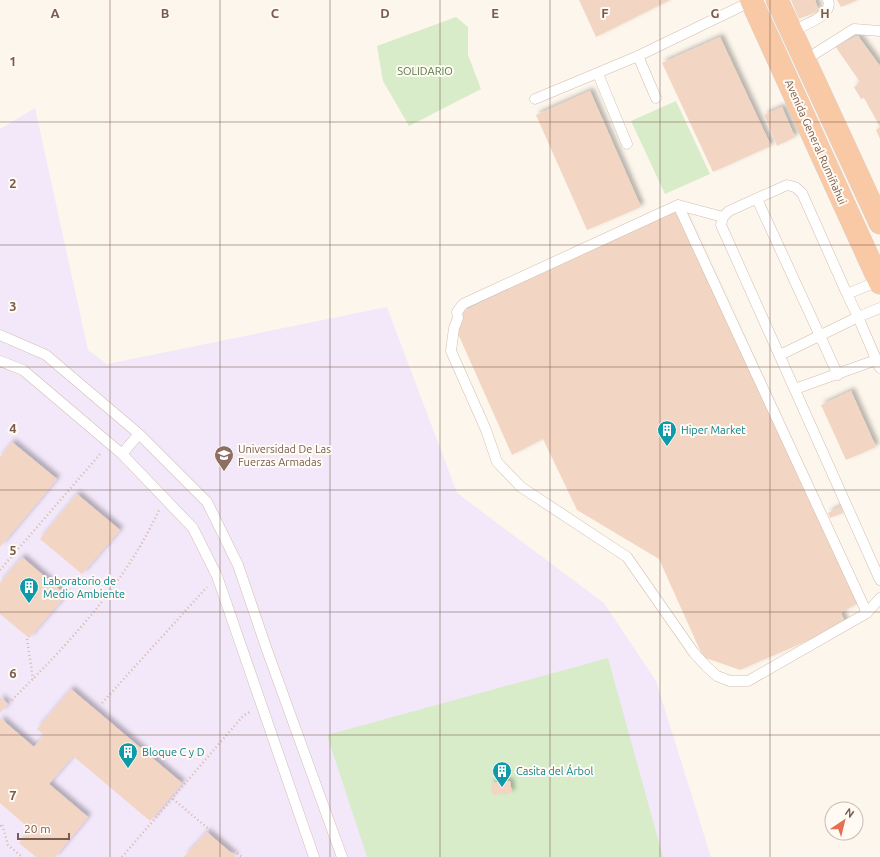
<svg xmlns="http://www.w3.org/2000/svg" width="880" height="857" viewBox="0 0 880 857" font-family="Ubuntu,sans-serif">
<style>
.education{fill:#f3e8fa}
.green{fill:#d8ecc9}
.building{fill:#f3d5c3;filter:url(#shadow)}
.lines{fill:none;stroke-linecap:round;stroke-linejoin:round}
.service-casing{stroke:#d1beb0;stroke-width:11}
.trunk-casing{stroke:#dad1cd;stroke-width:23}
.path{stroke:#d9b8a5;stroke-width:2.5;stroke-dasharray:1 3;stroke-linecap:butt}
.service{stroke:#fff;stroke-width:10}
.trunk{stroke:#f9c8a4;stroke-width:22}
.grid{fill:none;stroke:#7a5c4d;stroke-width:1;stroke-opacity:0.55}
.labels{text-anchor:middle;stroke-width:4;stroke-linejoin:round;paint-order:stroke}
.park-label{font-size:11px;fill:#537a41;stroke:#fffaf3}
.street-label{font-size:11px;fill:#7a5c4d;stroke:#fffaf3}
.culture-label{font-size:11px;fill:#0d838f;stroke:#fffaf3;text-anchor:start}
.education-label{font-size:11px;fill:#785e54;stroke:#fffaf3;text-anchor:start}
.grid-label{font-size:13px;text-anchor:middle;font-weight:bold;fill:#7a5c4d;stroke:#fffaf3;stroke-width:4;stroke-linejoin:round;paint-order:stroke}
</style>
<defs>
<filter id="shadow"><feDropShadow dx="3.5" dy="-3.5" stdDeviation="2" flood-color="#0004"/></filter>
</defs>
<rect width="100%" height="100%" fill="#fdf6ec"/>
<path class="education" d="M35,108L88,350L107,364L387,307L457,493L604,603L656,681L711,857H0V129Z"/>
<path class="green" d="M456,17L468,27V55L481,89L409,126L383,81L377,46Z
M676,101L710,174L665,194L631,121Z
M608,658L663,857H367L327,735Z"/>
<path class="building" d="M579,0H670L596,37Z
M791,0H815L819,11L799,19Z
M837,0H858L841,7Z
M858,36L880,66V139L876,130L880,127L864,98L861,99L854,87L860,82L835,46Z
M720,37L771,146L713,172L662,63Z
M590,91L641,207L587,230L536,115Z
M782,107L795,137L777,146L764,115Z
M679,210L858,603L841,613L846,624L740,670L703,657L659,559L577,510L543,439L512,455L455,327L464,311L659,215L661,219Z
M851,391L876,447L846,460L821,405Z
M12,442L57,479L0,547V457Z
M77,494L120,530L82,574L40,539Z
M841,506L843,513L830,518L828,513Z
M22,557L66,595L29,638L0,614V583Z
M71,689L182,783L150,821L73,756L49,784L88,817L55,857H36L19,843L31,830L0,803V718L34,747L44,735L37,729Z
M0,697L8,704L0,713Z
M510,781L512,793L493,795L491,783Z
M207,832L236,857H184Z"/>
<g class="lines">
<g class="service-casing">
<path id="service" d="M791,31C802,26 834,16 828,0
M638,56L656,98
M805,60L854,29L880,31
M598,74L627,144
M535,99L638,56L752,1
M757,199L838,375
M678,205L867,613
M723,217L678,205L463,304L457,312L458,318L454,328L451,351L486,430L497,462L521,487L627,557L694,653L707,667L717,676L730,681H748L867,613L880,598
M879,281L847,294L802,193L795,187L787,185L729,211L723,217L721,225L880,580
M880,308L858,317L880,368
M0,335L46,355L139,434L207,502L238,565L267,650L342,857
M780,355L858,317L847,294
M0,361L23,370L122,454L193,528L217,576L314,857
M795,389L876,360
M122,454L139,434"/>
</g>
<g class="trunk-casing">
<path id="trunk" d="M751,0L880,283
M777,0L880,223"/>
</g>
<path class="path" d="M0,570L101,453
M27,639L33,679
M12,700C69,643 125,584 159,510
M102,703L207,587
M173,799L242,857
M0,826L2,824L8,845L22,857
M122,857L243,716L251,711"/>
<use href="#service" class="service"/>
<use href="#trunk" class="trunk"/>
</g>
<path class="grid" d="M110,0V857M220,0V857M330,0V857M440,0V857M550,0V857M660,0V857M770,0V857M0,122H880M0,245H880M0,367H880M0,490H880M0,612H880M0,735H880"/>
<defs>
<g id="building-pin" transform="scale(1)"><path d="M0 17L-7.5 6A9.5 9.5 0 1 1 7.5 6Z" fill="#0f9aa8" stroke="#fffaf3"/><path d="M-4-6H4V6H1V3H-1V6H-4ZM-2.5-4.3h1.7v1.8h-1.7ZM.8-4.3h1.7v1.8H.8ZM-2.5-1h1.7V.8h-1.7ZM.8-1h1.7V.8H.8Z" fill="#fff"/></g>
<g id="university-pin" transform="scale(1)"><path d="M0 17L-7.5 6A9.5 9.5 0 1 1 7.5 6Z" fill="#8d6e63" stroke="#fffaf3"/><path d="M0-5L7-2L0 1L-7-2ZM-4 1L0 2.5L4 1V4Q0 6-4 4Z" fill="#fff"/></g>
</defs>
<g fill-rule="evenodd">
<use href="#building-pin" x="667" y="430"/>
<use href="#university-pin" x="224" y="455"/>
<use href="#building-pin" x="29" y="587"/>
<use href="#building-pin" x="128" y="752"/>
<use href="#building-pin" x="502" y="771"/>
</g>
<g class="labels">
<g class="park-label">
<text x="425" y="75">SOLIDARIO</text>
</g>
<g class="street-label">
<text transform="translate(816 142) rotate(66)" y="4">Avenida General Rumiñahui</text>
</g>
<g class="culture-label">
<text x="681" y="434">Hiper Market</text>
<text x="43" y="585">Laboratorio de<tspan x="43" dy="13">Medio Ambiente</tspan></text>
<text x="142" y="756">Bloque C y D</text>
<text x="516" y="775">Casita del Árbol</text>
</g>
<g class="education-label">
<text x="238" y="453">Universidad De Las<tspan x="238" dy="13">Fuerzas Armadas</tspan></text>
</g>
</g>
<g class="grid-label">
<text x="55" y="18">A</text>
<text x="165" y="18">B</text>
<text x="275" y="18">C</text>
<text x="385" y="18">D</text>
<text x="495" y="18">E</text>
<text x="605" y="18">F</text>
<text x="715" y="18">G</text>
<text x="825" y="18">H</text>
<text x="13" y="66">1</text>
<text x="13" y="188">2</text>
<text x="13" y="311">3</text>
<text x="13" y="433">4</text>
<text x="13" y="555">5</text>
<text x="13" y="678">6</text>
<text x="13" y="800">7</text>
</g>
<g transform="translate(844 821) rotate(35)"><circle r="19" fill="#fffaf3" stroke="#cabbb1"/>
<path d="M0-3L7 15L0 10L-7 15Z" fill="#e76f51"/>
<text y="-6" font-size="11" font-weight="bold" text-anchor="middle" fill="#7a5c4d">N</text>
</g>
<path d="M18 833v6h51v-6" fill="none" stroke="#7a5c4d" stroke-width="2"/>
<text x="24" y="833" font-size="12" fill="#7a5c4d" stroke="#fffaf3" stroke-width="3" paint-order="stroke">20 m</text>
</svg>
